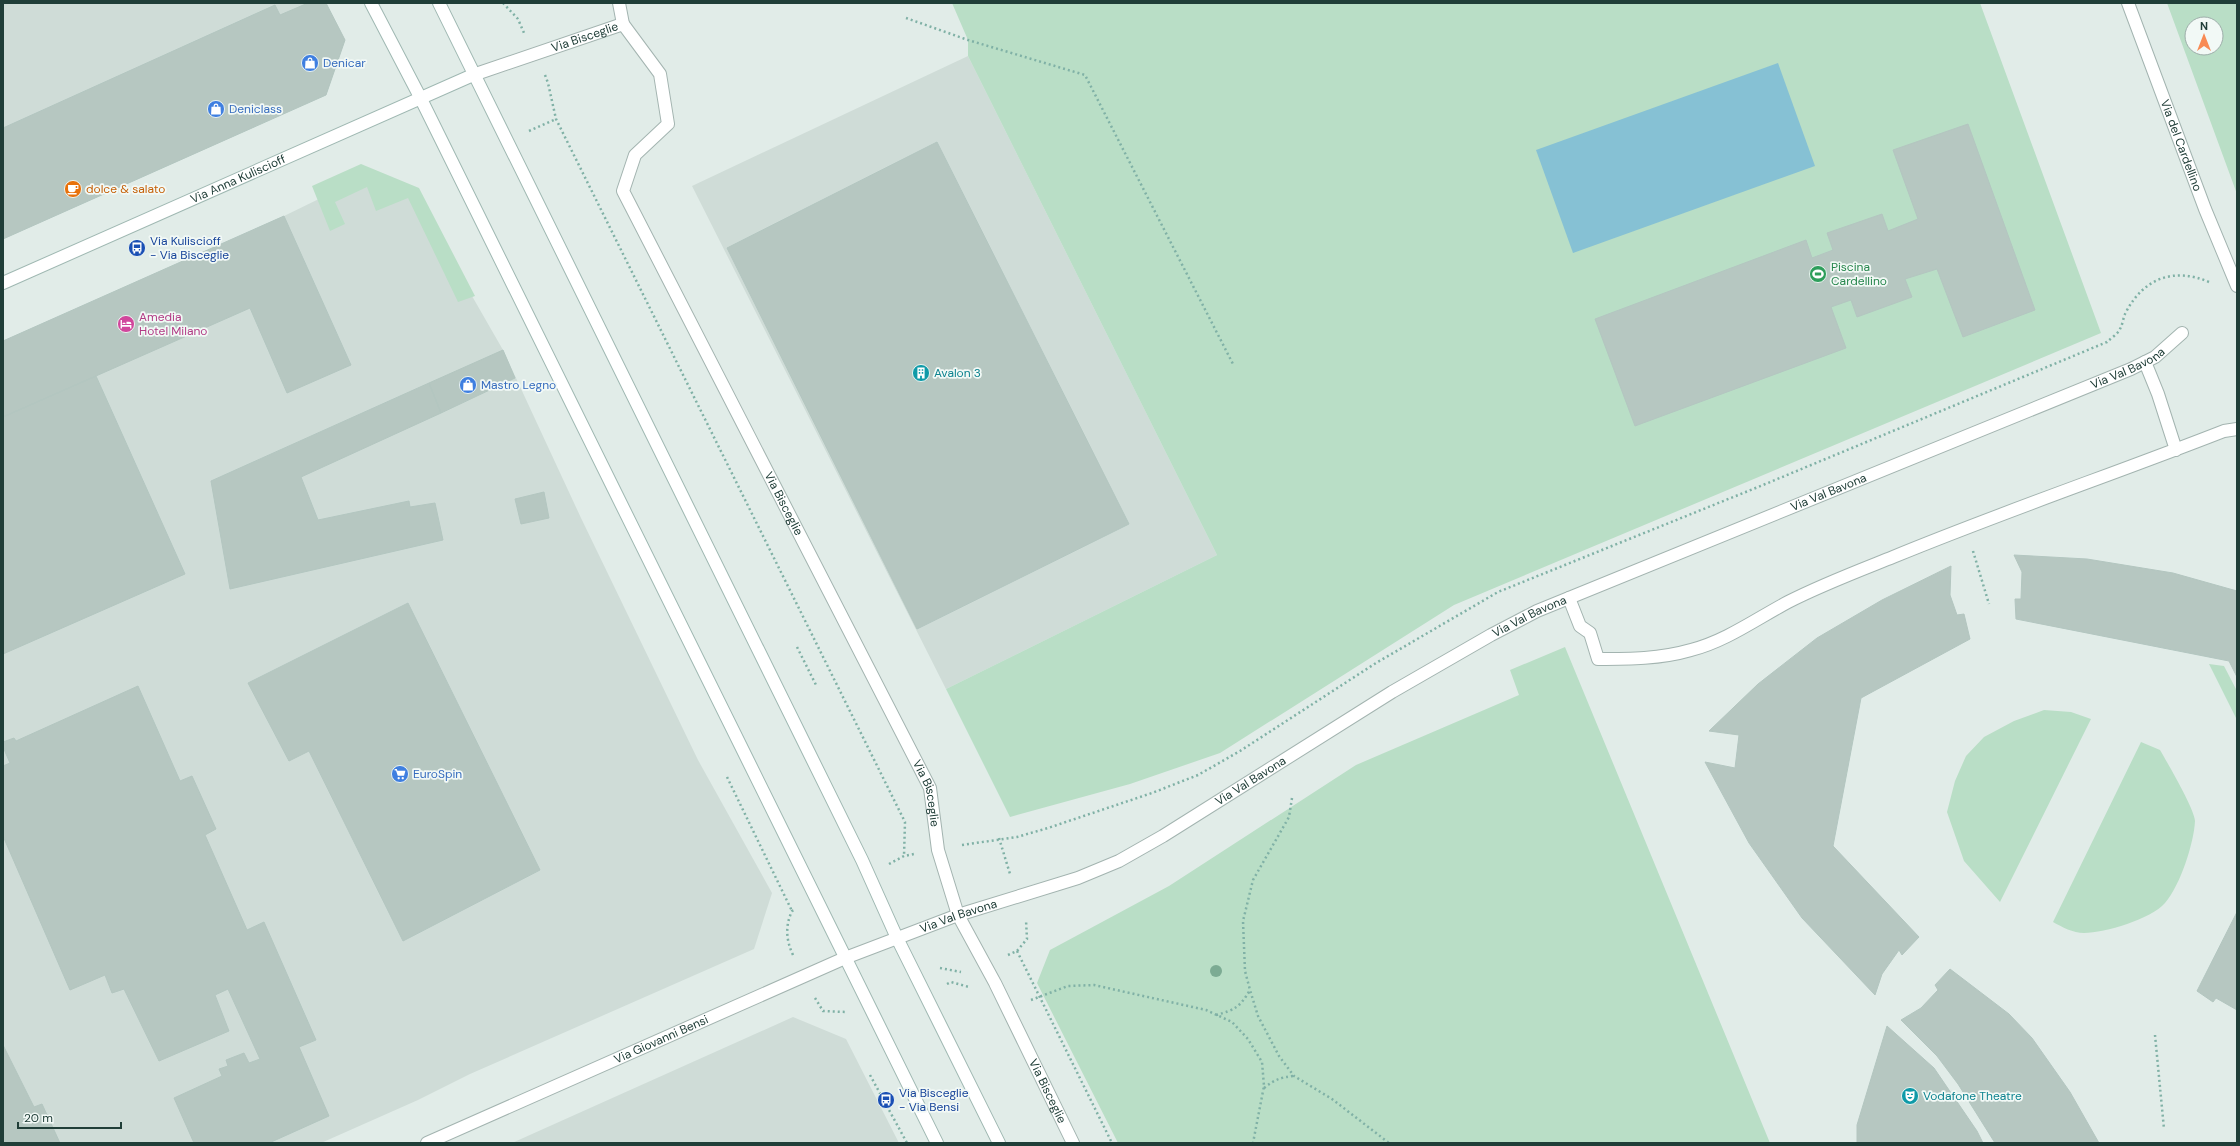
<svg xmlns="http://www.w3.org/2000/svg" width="2240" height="1146" viewBox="0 0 2240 1146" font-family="'DM Sans',sans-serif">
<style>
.built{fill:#cfdcd7}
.green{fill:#b9dec6;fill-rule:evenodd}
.water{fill:#86c1d4}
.building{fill:#b6c7c1;stroke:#b3c6c0}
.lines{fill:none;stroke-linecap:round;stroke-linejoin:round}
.lane-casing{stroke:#a3b4b0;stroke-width:14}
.street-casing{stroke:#a3b4b0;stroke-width:14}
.secondary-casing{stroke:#9fb8b2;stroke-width:14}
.path{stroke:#80b1a6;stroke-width:2.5;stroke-dasharray:2 3;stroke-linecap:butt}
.lane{stroke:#fff;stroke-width:12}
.street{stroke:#fff;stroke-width:12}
.secondary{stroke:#fff;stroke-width:12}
.tree{fill:#7cab93}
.labels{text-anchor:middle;stroke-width:3.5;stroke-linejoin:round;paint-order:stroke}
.street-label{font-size:12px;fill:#203e38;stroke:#f2f9f6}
.shop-label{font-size:12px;fill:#366cbe;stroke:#f2f9f6;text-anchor:start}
.food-label{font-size:12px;fill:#c56008;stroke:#f2f9f6;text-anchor:start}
.transit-label{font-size:12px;fill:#164399;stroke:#f2f9f6;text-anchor:start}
.leisure-label{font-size:12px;fill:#27864d;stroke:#f2f9f6;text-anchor:start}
.hotel-label{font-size:12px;fill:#b23c85;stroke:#f2f9f6;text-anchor:start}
.culture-label{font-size:12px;fill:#0d838f;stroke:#f2f9f6;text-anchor:start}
</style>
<rect width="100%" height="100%" fill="#e1ece8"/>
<path class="built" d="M3,3H326L345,40L326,95L3,239Z
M968,56L1217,555L946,689L692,186Z
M362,178L414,195L503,350L581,518L698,760L772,893L754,949L470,1074L418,1100L321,1143H3V341L284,216Z
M793,1017L846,1039L899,1143H512Z"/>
<path class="green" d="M952,3H1980L2101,333L1454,605L1220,753L1130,784L1010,817L946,689L1217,555L968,56V40Z
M2167,3H2237V194ZM2192,24H2216V48H2192Z
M361,164L419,188L475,296L458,302L408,198L376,211L367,187L335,202L345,224L330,231L312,186Z
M1565,647L1770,1143H1118L1037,983L1050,950L1169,886L1356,765L1519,695L1510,670Z
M2209,664L2224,666L2237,691V720Z
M2044,710L2071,712L2091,719L2000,902L1964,861L1947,812L1955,781L1966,756L1984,737L2014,721Z
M2141,742L2160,750C2167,762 2195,810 2195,821C2194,843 2180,886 2165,903C2151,919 2105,933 2084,933C2073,933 2062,927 2053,922Z"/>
<path class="water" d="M1778,63L1815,166L1573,253L1536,150Z"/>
<path class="building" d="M308,3H326L345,40L326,95L3,239V128L275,5L280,15Z
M1968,124L2035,310L1963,337L1937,269L1905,279L1912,297L1857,317L1851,300L1831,307L1846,348L1635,426L1595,319L1806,240L1812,258L1833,250L1827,233L1882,214L1888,231L1918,219L1893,150Z
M937,142L1129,524L917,629L727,248Z
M284,216L351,365L287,393L250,308L3,417V341Z
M503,350L515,378L441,413L429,383Z
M96,376L185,574L3,654V417Z
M429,383L441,413L301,477L318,520L409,501L410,507L435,503L443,540L230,589L211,481Z
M544,492L549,518L521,524L515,499Z
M2014,555L2087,559L2173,573L2237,591V677L2229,661L2016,619L2015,599H2021L2022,572Z
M1951,566L1950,595L1957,615L1964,614L1970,639L1861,698L1833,846L1919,937L1902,955L1899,950L1882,974L1875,995L1802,918L1749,843L1705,762L1735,768L1739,735L1709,731L1758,684L1817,638L1882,600Z
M408,603L540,870L403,941L309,751L289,761L248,683Z
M138,686L180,781L192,776L216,829L205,835L247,930L264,922L316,1040L299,1047L329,1116L269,1143H194L174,1098L222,1076L219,1069L228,1066L226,1060L244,1053L249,1063L260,1059L228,989L215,995L229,1031L159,1061L124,989L112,993L105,975L70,990L3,836V766L10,763L3,747V742L14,738L16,741Z
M2237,912V1010L2216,998L2213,1002L2197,991Z
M1950,969L2009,1014L2032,1038L2070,1092L2099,1143H1995L1958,1084L1937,1056L1901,1020L1921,1008L1938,990L1935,985Z
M1887,1026L1934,1068L1977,1131L1983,1143H1857V1125Z
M3,1045L34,1107L42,1104L60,1143H3Z"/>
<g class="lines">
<g class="lane-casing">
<path id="lane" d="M619,3L623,24
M2145,362L2158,394L2176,450
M1569,598L1580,626L1590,633L1598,659C1629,659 1660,659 1691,650C1726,641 1756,619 1788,602C1821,585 1858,571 1893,557C2002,512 2114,474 2224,431L2237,429"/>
</g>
<g class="street-casing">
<g id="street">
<path id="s1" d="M2128,3L2205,209L2237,286"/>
<path id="s2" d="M473,75L623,24L660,74L668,124L635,155L623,191L930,788L938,850L958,915L995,983L1073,1143"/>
<path id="s3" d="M427,1143L845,958L958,915L1078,878L1119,861L1163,836L1392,692L1491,635L1537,611L2131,369L2155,357L2182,333"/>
</g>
</g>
<g class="secondary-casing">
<g id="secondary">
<path d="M371,3L420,97L937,1143"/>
<path d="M439,3L862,860L897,938L999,1143"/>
<path id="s4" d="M3,283L473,75"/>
</g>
</g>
<path class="path" d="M503,3L518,19L524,33
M906,18L968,40L1085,75L1234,366
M545,75L548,83L556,119L905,822L904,856
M529,131L556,119
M1973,551L1989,604
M797,647L816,685
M727,777L792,911
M1292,798L1289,817L1253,880L1243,921L1245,971L1250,990L1258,1016L1279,1056L1294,1076L1332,1099L1389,1143
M999,838L1010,874
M962,845L1017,837L1048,828L1152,793L1198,775L1240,751L1376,663L1498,592L1763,485L2107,342C2111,338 2118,334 2120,329C2123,324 2123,317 2126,312C2144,278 2174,267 2209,282
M889,864L904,856L914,854
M1017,951L1112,1143
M793,955C786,940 785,926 792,911L795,910
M1008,955L1017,951L1027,939L1026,920
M940,968L961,972
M947,984L951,982L969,987
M815,998L823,1011L846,1012
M1031,1000L1068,986L1094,985L1206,1010L1232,1022L1248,1039L1262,1062L1264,1086L1253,1143
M1216,1015C1235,1010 1240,1007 1250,990
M2155,1035L2164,1129
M870,1075L907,1143
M1264,1088C1274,1080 1281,1077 1294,1076"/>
<use href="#lane" class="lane"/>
<use href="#street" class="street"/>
<use href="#secondary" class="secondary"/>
</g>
<circle class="tree" cx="1216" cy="971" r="6"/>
<defs>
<g id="shop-disc" transform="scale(0.9)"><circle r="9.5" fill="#3f7fe0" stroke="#f2f9f6"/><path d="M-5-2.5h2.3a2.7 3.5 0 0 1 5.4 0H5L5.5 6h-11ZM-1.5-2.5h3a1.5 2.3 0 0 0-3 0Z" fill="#fff"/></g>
<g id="cafe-disc" transform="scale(0.9)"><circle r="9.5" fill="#e8710a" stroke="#f2f9f6"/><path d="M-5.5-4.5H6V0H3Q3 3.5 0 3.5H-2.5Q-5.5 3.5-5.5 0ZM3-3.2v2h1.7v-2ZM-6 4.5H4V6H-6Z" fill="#fff"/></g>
<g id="bus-disc" transform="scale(0.9)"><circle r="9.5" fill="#1a4fb4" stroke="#f2f9f6"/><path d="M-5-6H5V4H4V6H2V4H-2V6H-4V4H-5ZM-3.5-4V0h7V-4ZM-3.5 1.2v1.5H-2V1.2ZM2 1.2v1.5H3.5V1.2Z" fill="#fff"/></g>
<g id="stadium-disc" transform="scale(0.9)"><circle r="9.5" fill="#2e9e5b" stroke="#f2f9f6"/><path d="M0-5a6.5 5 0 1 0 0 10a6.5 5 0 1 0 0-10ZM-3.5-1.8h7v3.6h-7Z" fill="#fff"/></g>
<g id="hotel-disc" transform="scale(0.9)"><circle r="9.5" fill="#d1479c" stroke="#f2f9f6"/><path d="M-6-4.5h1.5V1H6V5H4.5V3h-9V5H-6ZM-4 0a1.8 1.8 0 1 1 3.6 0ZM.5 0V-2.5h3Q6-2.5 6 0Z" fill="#fff"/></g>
<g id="building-disc" transform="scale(0.9)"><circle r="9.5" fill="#0f9aa8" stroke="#f2f9f6"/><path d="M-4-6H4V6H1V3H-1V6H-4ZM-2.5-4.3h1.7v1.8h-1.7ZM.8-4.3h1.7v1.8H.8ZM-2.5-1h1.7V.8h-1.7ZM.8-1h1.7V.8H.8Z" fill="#fff"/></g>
<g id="supermarket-disc" transform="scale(0.9)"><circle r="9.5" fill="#3f7fe0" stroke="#f2f9f6"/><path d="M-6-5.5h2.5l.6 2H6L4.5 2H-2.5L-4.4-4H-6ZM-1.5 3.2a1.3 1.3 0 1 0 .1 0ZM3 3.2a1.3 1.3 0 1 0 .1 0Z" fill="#fff"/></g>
<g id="theatre-disc" transform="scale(0.9)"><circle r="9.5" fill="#0f9aa8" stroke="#f2f9f6"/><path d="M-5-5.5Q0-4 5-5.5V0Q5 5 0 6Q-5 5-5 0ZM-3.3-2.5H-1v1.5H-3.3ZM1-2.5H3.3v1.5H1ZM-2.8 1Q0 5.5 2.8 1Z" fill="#fff"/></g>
</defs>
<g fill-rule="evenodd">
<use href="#shop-disc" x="310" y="63"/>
<use href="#shop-disc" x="216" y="109"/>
<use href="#cafe-disc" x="73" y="189"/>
<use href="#bus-disc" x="137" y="248"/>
<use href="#stadium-disc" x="1818" y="274"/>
<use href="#hotel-disc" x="126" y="324"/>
<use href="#building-disc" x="921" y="373"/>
<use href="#shop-disc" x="468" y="385"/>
<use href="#supermarket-disc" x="400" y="774"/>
<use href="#theatre-disc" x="1910" y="1096"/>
<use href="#bus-disc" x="886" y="1100"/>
</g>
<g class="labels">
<g class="street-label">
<text dy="4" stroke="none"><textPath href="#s2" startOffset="118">Via Bisceglie</textPath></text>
<text dy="4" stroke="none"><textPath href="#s1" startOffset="152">Via del Cardellino</textPath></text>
<text dy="4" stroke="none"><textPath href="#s4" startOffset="257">Via Anna Kuliscioff</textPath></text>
<text dy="4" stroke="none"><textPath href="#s3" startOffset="1874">Via Val Bavona</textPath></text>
<text dy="4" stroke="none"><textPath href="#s3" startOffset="1550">Via Val Bavona</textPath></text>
<text dy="4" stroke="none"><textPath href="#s2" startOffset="706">Via Bisceglie</textPath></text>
<text dy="4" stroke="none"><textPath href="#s3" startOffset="1226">Via Val Bavona</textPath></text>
<text dy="4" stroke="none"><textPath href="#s3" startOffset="902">Via Val Bavona</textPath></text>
<text dy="4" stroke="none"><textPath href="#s2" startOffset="1030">Via Bisceglie</textPath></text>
<text dy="4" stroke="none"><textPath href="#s3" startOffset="578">Via Val Bavona</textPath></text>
<text dy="4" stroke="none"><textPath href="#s3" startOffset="256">Via Giovanni Bensi</textPath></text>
<text dy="4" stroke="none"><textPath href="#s2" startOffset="1354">Via Bisceglie</textPath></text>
</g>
<g class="shop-label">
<text x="323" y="67">Denicar</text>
<text x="229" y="113">Deniclass</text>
<text x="481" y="389">Mastro Legno</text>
<text x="413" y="778">EuroSpin</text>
</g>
<g class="food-label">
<text x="86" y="193">dolce &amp; salato</text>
</g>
<g class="transit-label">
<text x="150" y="245">Via Kuliscioff<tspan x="150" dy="14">- Via Bisceglie</tspan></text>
<text x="899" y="1097">Via Bisceglie<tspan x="899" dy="14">- Via Bensi</tspan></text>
</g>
<g class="leisure-label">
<text x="1831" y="271">Piscina<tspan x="1831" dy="14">Cardellino</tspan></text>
</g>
<g class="hotel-label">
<text x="139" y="321">Amedia<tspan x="139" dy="14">Hotel Milano</tspan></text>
</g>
<g class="culture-label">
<text x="934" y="377">Avalon 3</text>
<text x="1923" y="1100">Vodafone Theatre</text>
</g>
</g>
<rect width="2240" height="1146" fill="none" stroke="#203e38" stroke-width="8"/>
<g transform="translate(2204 36)"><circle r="19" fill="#f2f9f6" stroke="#9eaeaa"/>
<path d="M0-3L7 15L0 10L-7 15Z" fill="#f88a53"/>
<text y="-6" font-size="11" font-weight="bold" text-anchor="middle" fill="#203e38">N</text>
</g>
<path d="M18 1122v6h103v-6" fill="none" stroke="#203e38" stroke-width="2"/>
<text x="24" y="1122" font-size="12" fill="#203e38" stroke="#f2f9f6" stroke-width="3" paint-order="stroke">20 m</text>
</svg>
